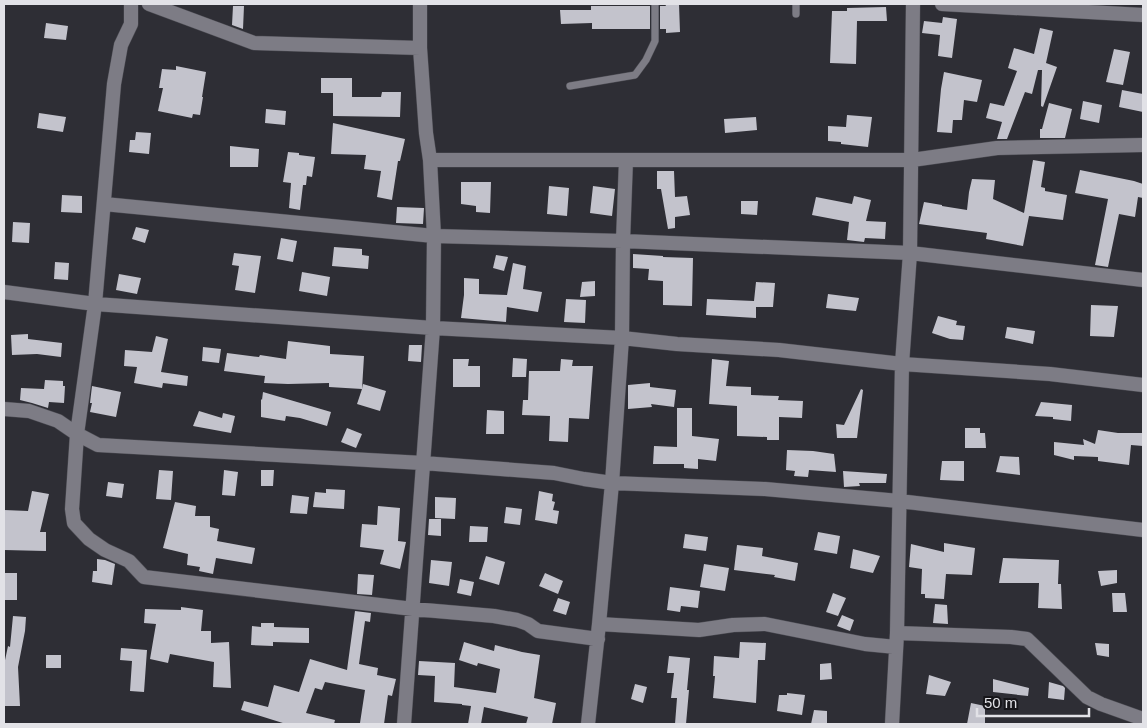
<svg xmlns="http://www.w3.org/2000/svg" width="1147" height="728" viewBox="0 0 1147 728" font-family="Arial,sans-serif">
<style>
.building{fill:#c3c3cc}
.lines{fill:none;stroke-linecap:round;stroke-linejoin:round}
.service-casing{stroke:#4b4b52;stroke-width:8}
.minor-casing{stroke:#4b4b52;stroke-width:15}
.service{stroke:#7d7c85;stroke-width:7}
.minor{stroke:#7d7c85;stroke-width:14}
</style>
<rect width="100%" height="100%" fill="#2e2e35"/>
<path class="building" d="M665,4H679L680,32L666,33V29H660V6H666Z
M233,6H244L243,29L232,25Z
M591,6H650V29H592V23L561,24L560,10H591Z
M886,7L887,21H857L856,64L830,63L832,11H847V8Z
M943,17L957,19L952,58L938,56L940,35L922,33L924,21L942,23Z
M46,23L68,26L66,40L44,38Z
M1040,28L1053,31L1046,63L1057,67L1043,107L1041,106L1042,70H1038L1032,94L1025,92L1007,139H997L1002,122L986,118L990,103L1004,106L1017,71L1008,68L1014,48L1034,54Z
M1114,49L1130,52L1123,85L1106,82Z
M176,66L206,72L202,97H203L200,115L193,114L192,118L158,111L163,88H159L162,69L176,70Z
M944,72L982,80L977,102L964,100L962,120H953L952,133L937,132L941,89Z
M321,78H352V97H381L382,92H401L400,117L333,116V93H321Z
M1122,90L1143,94V112L1119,107Z
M1083,101L1102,105L1099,123L1080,119Z
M1049,103L1072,109L1065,138H1040V129H1042Z
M266,109L286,111L285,125L265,123Z
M39,113L66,117L63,132L37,128Z
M847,115L872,117L868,147L841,144V142L828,141V126L846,127Z
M756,117L757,130L725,133L724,119Z
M333,123L405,139L400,161H398L392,200L377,197L381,171L364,169L366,155L331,154Z
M136,132L151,133L149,154L129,152L130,140H135Z
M230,146L259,149L258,167H230Z
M288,152L299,153V155L315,157L312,177L307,176L306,185H303L300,210L289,208L291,183L283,182Z
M1033,160L1045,162L1041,187L1045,188V191L1067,195L1063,220L1029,216L1023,246L986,239L987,233L919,224L924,202L942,205V206L967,210L969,192L972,179L995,180L993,199L1024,213Z
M1080,170L1134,181L1143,184V198L1138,197L1135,217L1119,214L1108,267L1095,265L1108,199L1075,193Z
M657,171H674L675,197L687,196L690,215L675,217V228L668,229L661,189H657Z
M461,182H491L490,213L476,212V206L461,204Z
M549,186L569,188L567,216L547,214Z
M593,186L615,189L612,216L590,213Z
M62,195L82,196V213L61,212Z
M854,196L871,200L866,221L886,222L885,239L865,238L864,242L847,240L849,222L812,215L816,197L852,204Z
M741,201H758L757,215L741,214Z
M397,207L424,208L423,224L396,223Z
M13,222L30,223L29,243L12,242Z
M136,227L149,230L145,243L132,239Z
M281,238L297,241L293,262L277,259Z
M334,247L362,249V255L369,256L368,269L332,266Z
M234,253L261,256L255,293L235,290L239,266L232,265Z
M633,254L663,256V257L693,258L692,306L663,305V281L648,280L649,269L633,268Z
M496,255L508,257L504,271L493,268Z
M55,262L69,263L68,280L54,279Z
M513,263L526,266L523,289L542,292L538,312L507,307L506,322L461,318L464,295V278L479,279V294L507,295Z
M302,272L330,277L327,296L299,291Z
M119,274L141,278L137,294L116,290Z
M595,281V296L580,297L582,282Z
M756,282L775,283L773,307H756V318L706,315L707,299L754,301Z
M828,294L859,298L856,311L826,308Z
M566,299L586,300L585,323L564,322Z
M1091,305L1118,306L1114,337L1090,336Z
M938,316L957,321L956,325L965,326L963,340L950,339L932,333Z
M1007,327L1035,331L1033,344L1005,338Z
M28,334V339L62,343L61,357L37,354L12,355L11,335Z
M156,336L168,339L161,372L188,376L187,386L163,383L162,388L134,383L137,367L124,366L125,350L152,352Z
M288,341L330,346V354L364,356L362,389L363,384L386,391L380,411L357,404L362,389L329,387V383L288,384L264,383L265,376L224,371L227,353L259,357L260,355L286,359Z
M409,345H422L421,362L408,361Z
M203,347L221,349L219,363L202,361Z
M513,358L527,359L526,377H512Z
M453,359H469L468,366H480V387H453Z
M561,359L573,360L572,366H593L589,419L569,418L568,442L549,441L550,416L522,415L523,400H528L529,371H560Z
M712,359L729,361L726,386L751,387V395L779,396L778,400L803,401L802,418L779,417V440H767V437L737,436V406L709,404Z
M45,380L63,381V386H65L64,403L49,402L48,408L32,403L20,400L21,388L44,389Z
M650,383V387L676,390L674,407L651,404L652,407L628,409V385Z
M92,386L121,392L116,417L90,412L92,403H90Z
M861,389L863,390L857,438H837L836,424L844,425Z
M263,392L331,412L327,426L300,418L286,416L285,421L261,417V399L262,400Z
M1041,402L1072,405L1071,421L1053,419V417L1035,416Z
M677,408H692V436L719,439L716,461L698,459V469L684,468V464H653L654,446L677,447Z
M487,410L504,411V434H486Z
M199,411L222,418L223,413L235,416L231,433L193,426Z
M347,428L362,434L356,448L341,442Z
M965,428H980V433H985L986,448H965Z
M1098,430L1118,433H1143V446L1131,445L1129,465L1098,461V457L1074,456V460L1054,455V442L1084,445L1083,439L1095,444Z
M787,450L813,451L834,454L836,472L809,470L808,477L794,476L795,471L786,470Z
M1000,456L1019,457L1020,475L996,472Z
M942,461H964V481L940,480Z
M159,470L173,471L171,500L156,499Z
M224,470L238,472L235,496L222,495Z
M261,470H274L273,486H261Z
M843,471L887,474L886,483H859L860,486L844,487Z
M108,482L124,484L122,498L106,496Z
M326,489L345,490L344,509L313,507L315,492L326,493Z
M32,491L49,494L40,532H46V551L4,550V510L28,511Z
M539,491L553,494L552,501L555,502L553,510L559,511L557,524L535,520Z
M292,495L309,497L307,514L290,513Z
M435,497L456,498L455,519L435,518Z
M175,502L196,506L195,516H210V527L219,529L217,541L255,548L252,564L216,558L213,574L199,571L200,567L187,565L188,554L163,548Z
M378,506L400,508L398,541L406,542L400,569L380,564L384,550L360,547L362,524L377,525Z
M506,507L522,509L520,525L504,523Z
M429,519H441V536L428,535Z
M470,526L488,527L487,542H469Z
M818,532L840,536L837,554L814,550Z
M685,534L708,537L706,551L683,548Z
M944,543L975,548L972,575L946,574L944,599L925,598V594H921L922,569L909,567L911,544L944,552Z
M737,545L763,548L762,556L798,563L795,581L774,577L775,575L734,570Z
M853,549L880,556L873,573L850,568Z
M486,556L505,562L499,585L479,579Z
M1003,558L1059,560L1058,584H1061L1062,609L1038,608L1039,583H999Z
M97,559L105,560L115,564L112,585L92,582L93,571H97Z
M431,560L452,562L449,586L429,583Z
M704,564L729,568L725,591L700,587Z
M1117,570V583L1101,586L1098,571Z
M4,573H17V600H5Z
M545,573L563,581L558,594L539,586Z
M358,574L374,575L372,595L357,594Z
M460,579L474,582L471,596L457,593Z
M670,587L700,591L698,608L681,606L680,612L667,610Z
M833,593L846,598L838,616L826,612Z
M1112,593H1125L1127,612H1113Z
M558,598L570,602L566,615L553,611Z
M935,604L947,605L948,624L933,623Z
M181,607L203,610L201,631H211V643L229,642L231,688L213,687L214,662L170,654L168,663L150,659L156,624L144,623L145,609L181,610Z
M355,611L371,613L370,622L365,621L359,664L378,668L377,675L396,679L392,696L388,695L384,724H370L360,723L365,690L325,682L322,690L315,688L306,713L335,720L334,724H286L241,710L244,701L268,707L274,685L299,692L310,659L347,670Z
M842,615L854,620L850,631L837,626Z
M13,616L26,617L25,631L18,667L20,706H4V665L8,646L10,647Z
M261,623H274V627L309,628V643L273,642V646L251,645L252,626L261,627Z
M464,642L494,651L495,645L522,652L540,655L534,698L556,703L552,724H526L528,717L484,707L481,724H468L471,706L462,705V704L434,702L435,676L418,675L419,661L455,663L454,687L496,693L500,669L478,663L477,666L459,660Z
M740,642L766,643L765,660H758L756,703L713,698L715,676H713L714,656L739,658Z
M1095,643L1109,644V657L1097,655Z
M121,648L147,650L144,692L130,691L132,661L120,660Z
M46,655H61V668H46Z
M669,656L690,658L687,690H689L686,724H675L677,698H671L674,673H667Z
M831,663L832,679L820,680V664Z
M929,675L951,682L945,696L926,694Z
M993,679L1029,688L1028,696L993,692Z
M1049,682L1063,686L1065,688L1064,700L1048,698Z
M635,684L647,687L643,703L631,699Z
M787,693L805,695L802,715L777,711L779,695H787Z
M971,703L985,706V724H967Z
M814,710L827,711V724H811Z"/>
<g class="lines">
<g class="service-casing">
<path id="service" d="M796,4V14
M570,86L635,75L646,60L655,41V4"/>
</g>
<g class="minor-casing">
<path id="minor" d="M131,4V24L121,45L114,84L95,304L77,434L72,509L74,523L89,539L105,550L129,561L144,577L413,609L494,616L517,620L528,624L538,631L598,639
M149,4L254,43L420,48
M942,4L1143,15
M430,160H912L997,148L1143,145
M104,204L434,236L623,241L910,253L1143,280
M4,292L95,304L433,328L622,338L677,344L779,350L902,364L1050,374L1143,385
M4,409L29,411L58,421L77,434L98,445L423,463L554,473L584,479L612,483L765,489L899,501L1143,530
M599,624L699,630L733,625L765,624L865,644L896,647
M897,633L1011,637L1027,639L1087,697L1101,704L1143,719
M404,724L433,328L434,236L430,160L426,133L420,48V4
M588,724L599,624L612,483L622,338L623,241L626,160
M892,724L897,633L902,364L910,253L913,4"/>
</g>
<use href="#service" class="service"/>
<use href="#minor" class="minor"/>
</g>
<rect width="1147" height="728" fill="none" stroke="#e2e2e7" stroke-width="10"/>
<path d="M977 708v8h112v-8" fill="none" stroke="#e2e2e7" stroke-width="2.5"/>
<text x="984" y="708" font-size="15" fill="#e2e2e7" stroke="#17161a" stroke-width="4" paint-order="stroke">50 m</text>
</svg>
